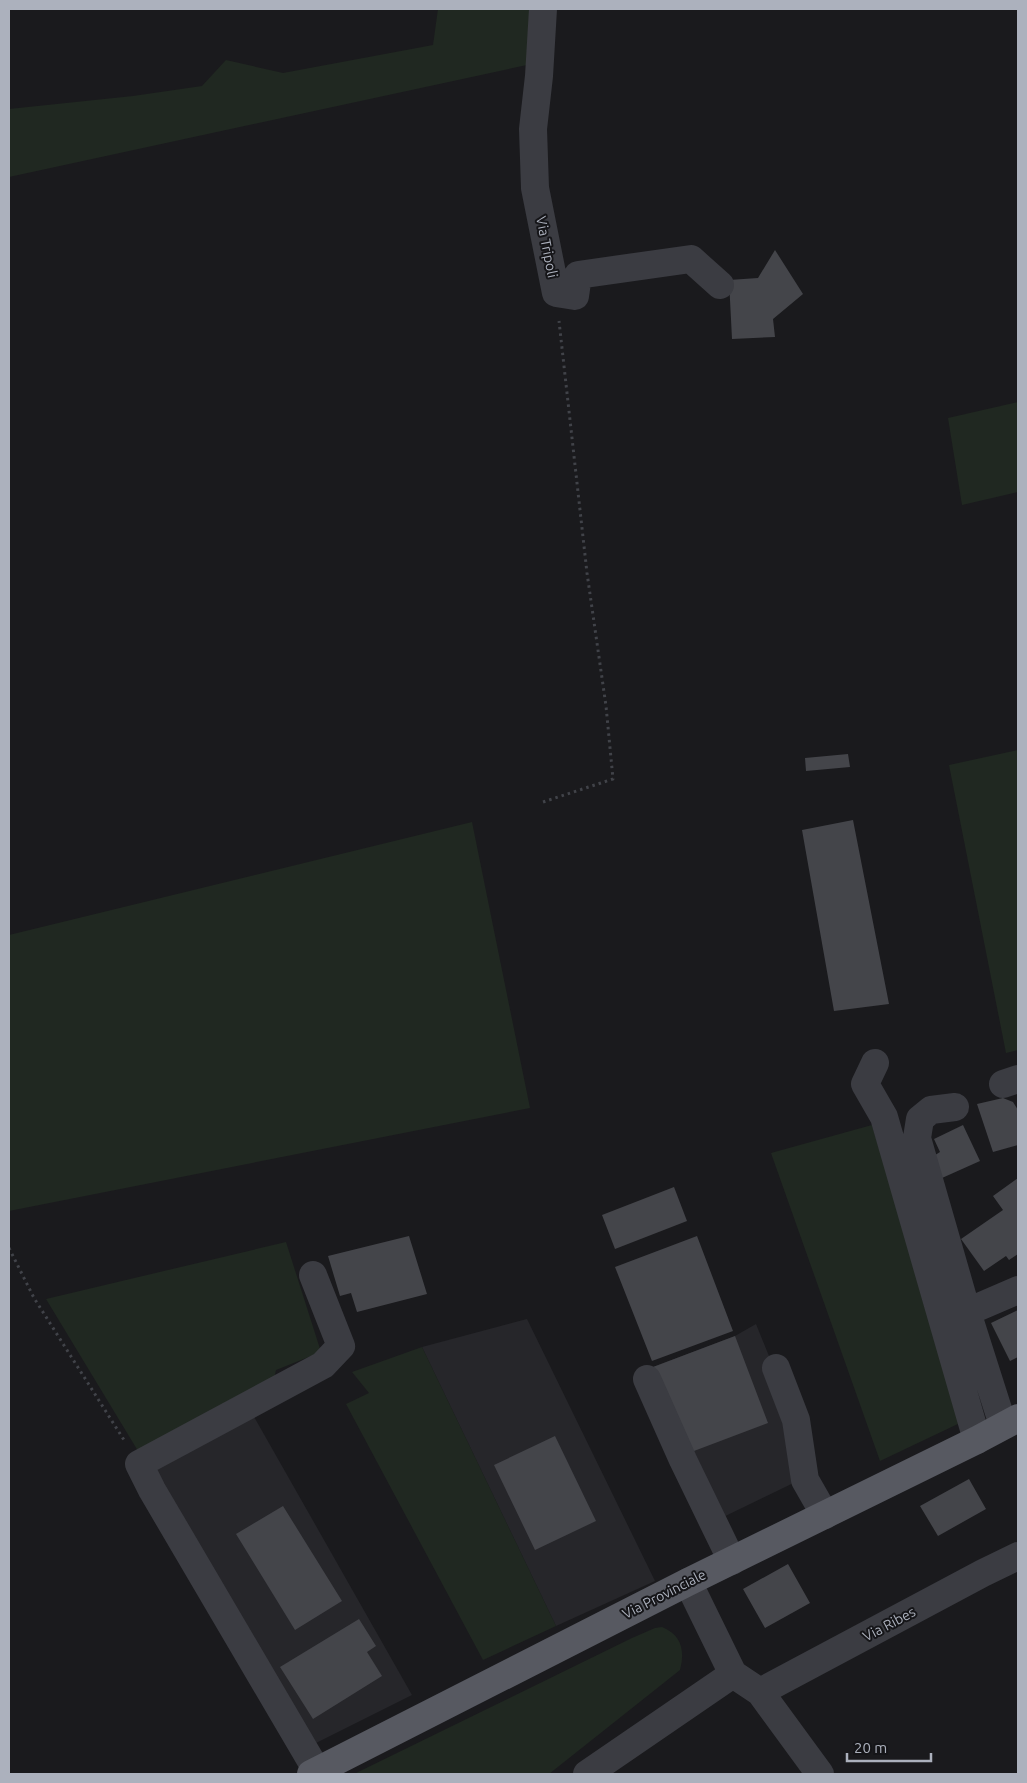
<svg xmlns="http://www.w3.org/2000/svg" width="1027" height="1783" viewBox="0 0 1027 1783" font-family="Ubuntu,sans-serif">
<style>
.built{fill:#26262a}
.green{fill:#202821}
.building{fill:#44454a}
.lines{fill:none;stroke-linecap:round;stroke-linejoin:round}
.path{stroke:#414349;stroke-width:3;stroke-dasharray:2.5 4;stroke-linecap:butt}
.minor{stroke:#3b3c42;stroke-width:28}
.major{stroke:#575961;stroke-width:28}
.labels{text-anchor:middle;stroke-width:4;stroke-linejoin:round;paint-order:stroke}
.street-label{font-size:14px;fill:#acb1bd;stroke:#151518}
</style>
<rect width="100%" height="100%" fill="#1a1a1d"/>
<path class="built" d="M527,1319L655,1581L556,1626L422,1347Z
M756,1324L816,1472L713,1522L653,1367L735,1336Z
M253,1415L412,1695L314,1744L152,1466Z"/>
<path class="green" d="M438,9H533L527,65L9,177V109L133,96L202,86L226,60L283,73L433,45Z
M1018,402V492L962,505L948,418Z
M1018,750V1050L1006,1053L949,765Z
M472,822L530,1108L9,1211V935Z
M872,1125L962,1422L880,1461L771,1153Z
M286,1242L321,1352L276,1370L272,1386L138,1451L46,1299Z
M422,1347L556,1626L483,1660L346,1404L369,1393L352,1372Z
M662,1627C682,1635 685,1651 680,1670L549,1774H354L632,1638L655,1628Z"/>
<path class="building" d="M775,250L803,294L773,319L775,337L732,339L729,280L758,278Z
M848,754L850,767L806,771L805,758Z
M853,820L889,1004L834,1011L802,830Z
M1003,1098L1013,1102L1018,1110V1145L993,1152L977,1104Z
M963,1125L980,1161L942,1178L932,1157L940,1152L934,1139Z
M1018,1178V1254L1009,1260L1006,1256L984,1271L961,1239L1003,1210L993,1196Z
M674,1187L687,1221L615,1249L602,1215Z
M409,1236L427,1294L357,1312L351,1293L340,1296L328,1256Z
M697,1236L733,1331L652,1361L615,1267Z
M1018,1310V1357L1010,1361L991,1323Z
M735,1336L768,1423L686,1454L653,1367Z
M555,1436L596,1521L535,1550L494,1465Z
M969,1479L986,1509L938,1536L920,1506Z
M283,1506L342,1601L295,1630L236,1534Z
M788,1564L810,1603L765,1628L743,1589Z
M359,1619L376,1646L367,1652L382,1676L313,1719L280,1667Z"/>
<g class="lines">
<path class="path" d="M543,802L613,779L606,706L587,573L559,321
M9,1248L34,1298L124,1440"/>
<path class="minor" d="M543,9L539,76L533,129L535,188L556,293L575,296L578,275L691,259L720,285
M875,1063L865,1084L884,1117L977,1440
M1003,1084L1018,1079
M955,1107L931,1110L920,1119L917,1138L967,1312L1003,1425
M313,1275L341,1346L323,1365L139,1464L152,1490L317,1771
M967,1312L1018,1290
M776,1368L796,1420L805,1480L825,1515
M647,1379L683,1460L732,1561
M688,1582L733,1674L760,1692L820,1774
M760,1692L983,1573L1018,1556
M587,1774L733,1674"/>
<path class="major" d="M311,1774L688,1582L977,1440L1018,1418"/>
</g>
<g class="labels">
<g class="street-label">
<text transform="translate(547 247) rotate(79)" y="5">Via Tripoli</text>
<text transform="translate(664 1594) rotate(-27)" y="5">Via Provinciale</text>
<text transform="translate(889 1624) rotate(-28)" y="5">Via Ribes</text>
</g>
</g>
<rect width="1027" height="1783" fill="none" stroke="#acb1bd" stroke-width="20"/>
<path d="M847 1753v8h84v-8" fill="none" stroke="#acb1bd" stroke-width="2.5"/>
<text x="854" y="1753" font-size="15" fill="#acb1bd" stroke="#151518" stroke-width="4" paint-order="stroke">20 m</text>
</svg>
